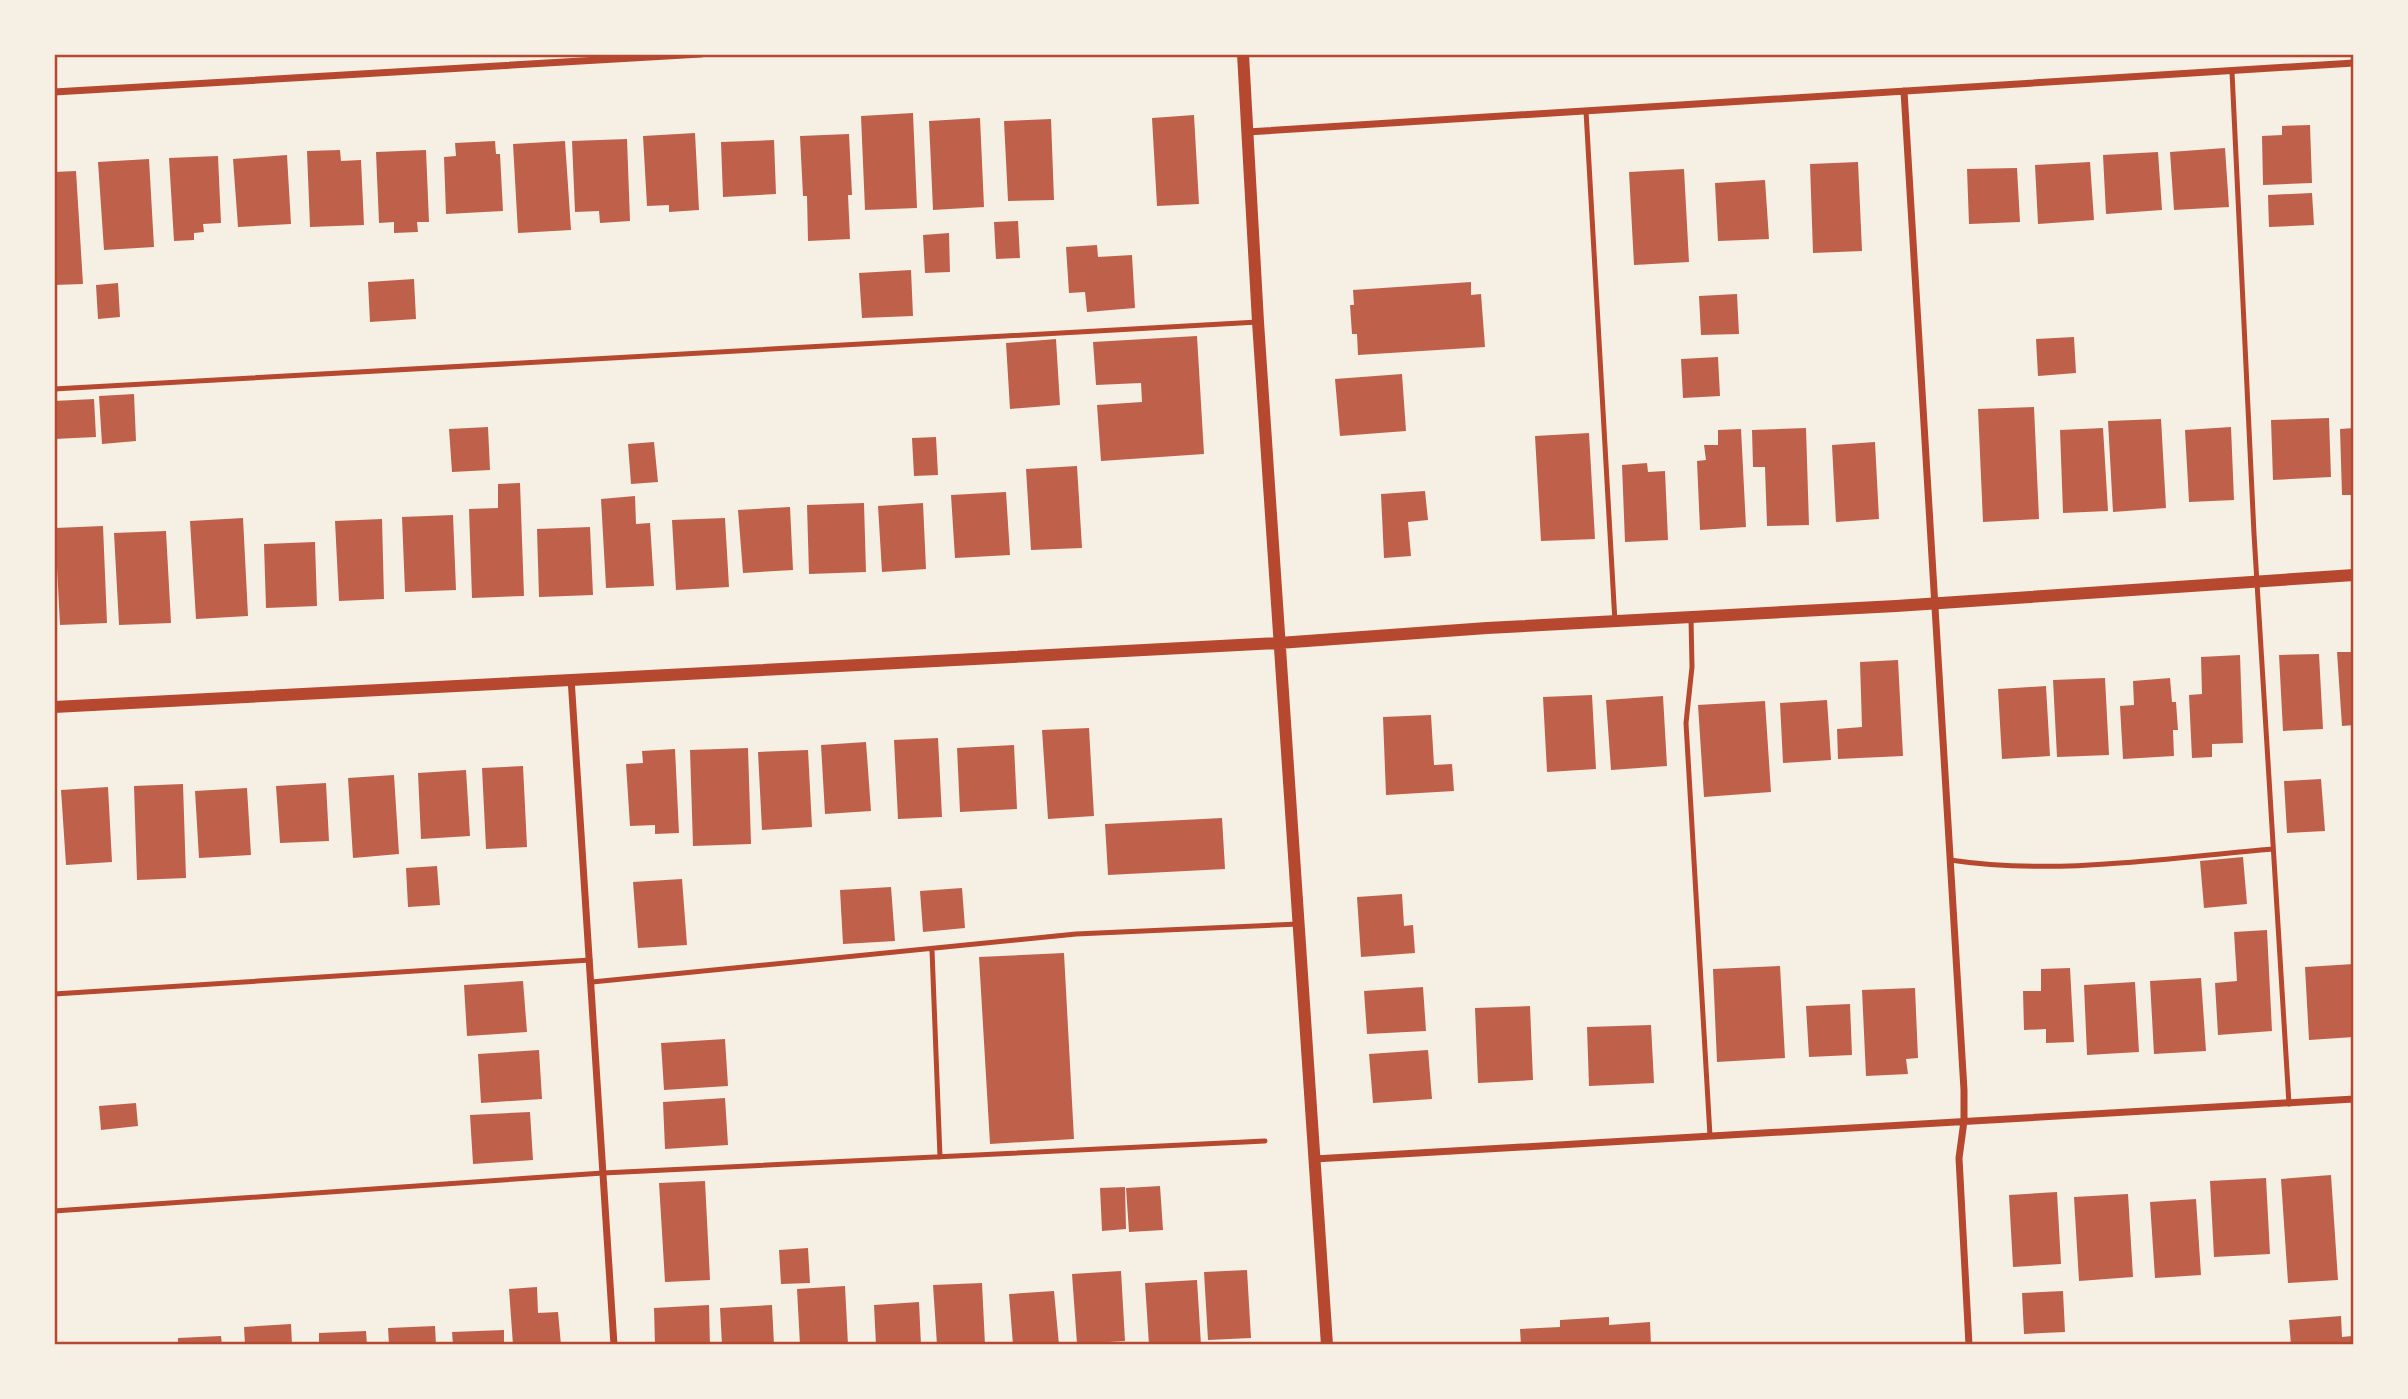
<svg xmlns="http://www.w3.org/2000/svg" width="2408" height="1399" viewBox="0 0 2408 1399" font-family="Overpass,sans-serif">
<style>
.building{fill:#bf614a}
.lines{fill:none;stroke-linecap:round;stroke-linejoin:round}
.service{stroke:#b5482f;stroke-width:5}
.minor{stroke:#b5482f;stroke-width:7}
.tertiary{stroke:#b5482f;stroke-width:12}
.neatline{fill:none;stroke:#b5482f;stroke-width:2.5}
</style>
<rect width="100%" height="100%" fill="#f6efe4"/>
<path class="building" d="M913,113L917,208L865,210L861,116Z
M1194,115L1199,204L1157,206L1152,118Z
M980,118L984,207L933,210L929,121Z
M1051,119L1054,200L1008,201L1004,121Z
M2310,125L2312,183L2263,185L2262,136L2282,135V126Z
M695,133L699,210L669,212V205L647,206L643,136Z
M849,134L852,195H848L850,239L808,241L807,196H803L800,136Z
M627,139L630,221L600,223L599,211L575,212L572,141Z
M774,140L776,194L723,197L721,142Z
M495,141L496,154H500L503,211L446,214L444,157L456,156L455,143Z
M565,141L571,230L518,233L513,144Z
M2225,148L2229,207L2174,210L2170,152Z
M340,150L341,161L361,160L364,225L310,227L307,151Z
M426,150L429,222H417L418,232L394,233V222L379,223L376,152Z
M2158,152L2162,210L2106,214L2103,155Z
M287,155L291,224L238,227L233,159Z
M218,156L221,223L203,224L204,232L194,233V240L174,241L169,158Z
M149,159L154,247L104,250L98,162Z
M1858,162L1862,251L1813,253L1810,164Z
M2090,162L2094,220L2038,224L2035,165Z
M2017,168L2020,222L1969,224L1967,169Z
M1684,169L1689,262L1634,265L1629,172Z
M76,171L83,284L54,285V172Z
M1765,180L1769,239L1718,241L1715,183Z
M2312,193L2314,225L2269,227L2268,195Z
M1018,221L1020,258L996,259L994,222Z
M949,233L950,272L925,273L923,235Z
M1097,245L1098,257L1132,255L1135,308L1087,312L1085,292L1069,293L1066,247Z
M911,270L913,316L862,318L859,273Z
M414,279L416,319L370,322L368,282Z
M1471,282V295L1481,294L1485,347L1358,355L1357,334H1352L1350,305H1354L1353,290Z
M118,283L120,317L98,319L96,285Z
M1737,294L1739,334L1701,335L1699,296Z
M1197,336L1204,454L1101,461L1097,405L1142,402L1141,383L1096,385L1093,342Z
M2074,337L2076,373L2038,376L2036,339Z
M1056,339L1060,405L1010,409L1006,343Z
M1718,357L1720,396L1683,398L1681,359Z
M1402,374L1406,431L1340,436L1335,379Z
M134,394L136,441L102,444L99,396Z
M94,399L96,437L54,439V401Z
M2034,407L2039,519L1983,522L1978,409Z
M2329,418L2331,477L2273,480L2271,420Z
M2161,419L2166,508L2113,512L2108,421Z
M488,427L490,470L452,472L449,429Z
M2231,427L2234,500L2189,502L2185,430Z
M1806,428L1809,525L1767,526L1765,467H1753L1752,430Z
M2103,428L2108,511L2063,513L2060,430Z
M2354,428V495H2342L2340,429Z
M1741,429L1746,527L1700,530L1697,461L1706,460L1704,445H1718V430Z
M1589,433L1595,539L1541,541L1535,436Z
M936,437L938,475L914,476L912,438Z
M654,442L658,482L631,484L628,444Z
M1875,442L1879,519L1836,522L1832,445Z
M1647,463L1648,472L1665,471L1668,540L1625,542L1622,465Z
M1077,466L1082,548L1031,550L1026,469Z
M520,483L524,596L472,598L469,509L498,508V484Z
M1425,491L1428,520L1408,522L1411,556L1384,558L1381,494Z
M1006,492L1010,555L955,558L951,495Z
M635,496L636,524L650,523L654,586L606,588L601,499Z
M864,503L866,572L809,574L807,505Z
M923,503L926,569L882,572L878,506Z
M790,507L793,570L743,573L738,510Z
M453,515L456,590L405,592L402,517Z
M243,518L248,616L196,619L190,521Z
M725,518L729,587L676,590L672,520Z
M382,519L384,599L339,601L335,521Z
M103,526L107,623L60,625L55,528Z
M590,527L593,595L539,597L537,529Z
M166,531L171,623L119,625L114,533Z
M315,542L317,606L266,608L264,544Z
M2337,652H2354V725L2342,726Z
M2319,654L2323,729L2283,731L2279,655Z
M2240,655L2243,743L2212,744V757L2192,758L2189,695L2202,694L2201,657Z
M1898,660L1903,756L1838,759L1837,729L1862,727L1860,662Z
M2105,678L2109,755L2057,757L2053,680Z
M2170,678L2172,702H2176L2178,730H2173L2174,756L2123,759L2120,706L2134,705L2133,681Z
M2046,686L2050,756L2002,759L1998,689Z
M1592,695L1596,769L1547,772L1543,697Z
M1663,696L1667,766L1611,770L1606,700Z
M1827,700L1831,760L1783,763L1780,703Z
M1765,701L1771,792L1704,797L1698,705Z
M1431,715L1434,765L1452,764L1454,791L1386,795L1383,717Z
M1089,728L1094,816L1048,819L1042,730Z
M938,738L942,817L898,819L894,740Z
M866,742L871,811L825,814L821,745Z
M1014,745L1017,809L960,812L957,748Z
M748,748L751,844L693,846L690,750Z
M675,749L679,833L655,834V825L630,826L626,764L643,763L642,751Z
M808,750L812,827L762,830L758,752Z
M523,766L527,847L486,849L482,768Z
M466,770L470,836L421,839L418,773Z
M394,775L399,854L353,858L348,778Z
M2321,779L2325,831L2287,833L2284,781Z
M326,783L329,841L280,843L276,786Z
M183,784L186,878L137,880L134,786Z
M108,787L112,862L66,865L61,790Z
M247,788L251,855L199,858L195,791Z
M1222,818L1225,869L1108,875L1105,824Z
M2243,857L2247,904L2204,908L2200,861Z
M437,866L440,905L408,907L406,868Z
M682,879L687,945L638,948L633,882Z
M891,887L895,941L843,944L840,890Z
M962,888L965,928L923,932L920,891Z
M1402,894L1404,926L1413,925L1415,953L1361,957L1357,897Z
M2267,930L2272,1031L2218,1035L2215,983L2237,981L2234,932Z
M1064,953L1074,1139L990,1144L979,957Z
M2354,964V1037L2309,1040L2305,967Z
M1780,966L1785,1058L1717,1062L1713,969Z
M2070,968L2074,1042L2046,1043V1029L2024,1030L2023,991H2041V969Z
M2201,978L2206,1051L2154,1054L2150,981Z
M523,981L527,1032L467,1036L464,985Z
M2135,982L2139,1052L2087,1055L2084,985Z
M1423,987L1426,1031L1367,1034L1364,991Z
M1915,988L1918,1058L1906,1059L1908,1074L1866,1076L1862,990Z
M1850,1004L1852,1055L1809,1057L1806,1006Z
M1530,1006L1533,1080L1478,1083L1475,1008Z
M1651,1025L1654,1083L1589,1086L1587,1027Z
M725,1039L728,1086L664,1090L661,1043Z
M539,1050L542,1099L481,1103L478,1054Z
M1428,1050L1432,1099L1373,1103L1369,1054Z
M725,1098L728,1145L665,1149L663,1102Z
M136,1103L138,1126L101,1130L99,1106Z
M530,1112L533,1160L473,1164L470,1115Z
M2331,1175L2338,1280L2288,1283L2281,1179Z
M2266,1178L2270,1254L2214,1257L2210,1181Z
M705,1181L710,1280L665,1282L659,1183Z
M1160,1186L1163,1230L1129,1232L1126,1188Z
M1125,1187L1126,1229L1102,1231L1100,1188Z
M2057,1192L2061,1264L2013,1267L2009,1195Z
M2128,1194L2133,1277L2079,1281L2074,1197Z
M2196,1199L2201,1275L2155,1278L2150,1202Z
M808,1248L810,1283L781,1284L779,1250Z
M1247,1270L1251,1338L1208,1340L1204,1272Z
M1121,1271L1125,1341L1077,1344L1072,1274Z
M1197,1280L1201,1345H1149L1145,1283Z
M982,1283L985,1345H937L933,1285Z
M845,1286L848,1345H800L797,1289Z
M537,1287L538,1313L558,1312L561,1345H513L509,1289Z
M1054,1291L1059,1345H1013L1009,1294Z
M2063,1291L2065,1332L2024,1334L2022,1293Z
M919,1302L921,1345H876L874,1305Z
M709,1305L710,1345H655L654,1308Z
M772,1305L774,1345H722L720,1308Z
M2341,1316L2342,1337L2352,1336V1345H2291L2289,1320Z
M1609,1317V1325L1650,1322L1651,1345H1521L1520,1329L1560,1327V1320Z
M291,1324L292,1345H245L244,1327Z
M435,1326L436,1345H389L388,1328Z
M504,1330V1345H453L452,1332Z
M366,1331L367,1345H319V1333Z
M221,1336L222,1345H178V1338Z"/>
<g class="lines">
<path class="service" d="M2232,72L2254,534L2289,1104
M1586,111L1615,622
M54,389L1258,322
M1691,618L1692,667L1686,723L1710,1136
M1950,860C2056,876 2166,858 2273,849
M932,950L940,1157
M592,982L1076,934L1298,924
M54,994L590,960
M54,1211L603,1173L1265,1141"/>
<path class="minor" d="M1904,91L1964,1090V1121L1959,1158L1969,1345
M54,92L701,54
M1247,132L2354,63
M571,678L614,1345
M1314,1159L2354,1099"/>
<path class="tertiary" d="M1243,54L1258,322L1327,1345
M54,707L1279,643L1487,628L1896,606L2354,575"/>
</g>
<rect width="2408" height="1399" fill="none" stroke="#f6efe4" stroke-width="112"/>
<rect x="56" y="56" width="2296" height="1287" class="neatline"/>
</svg>
